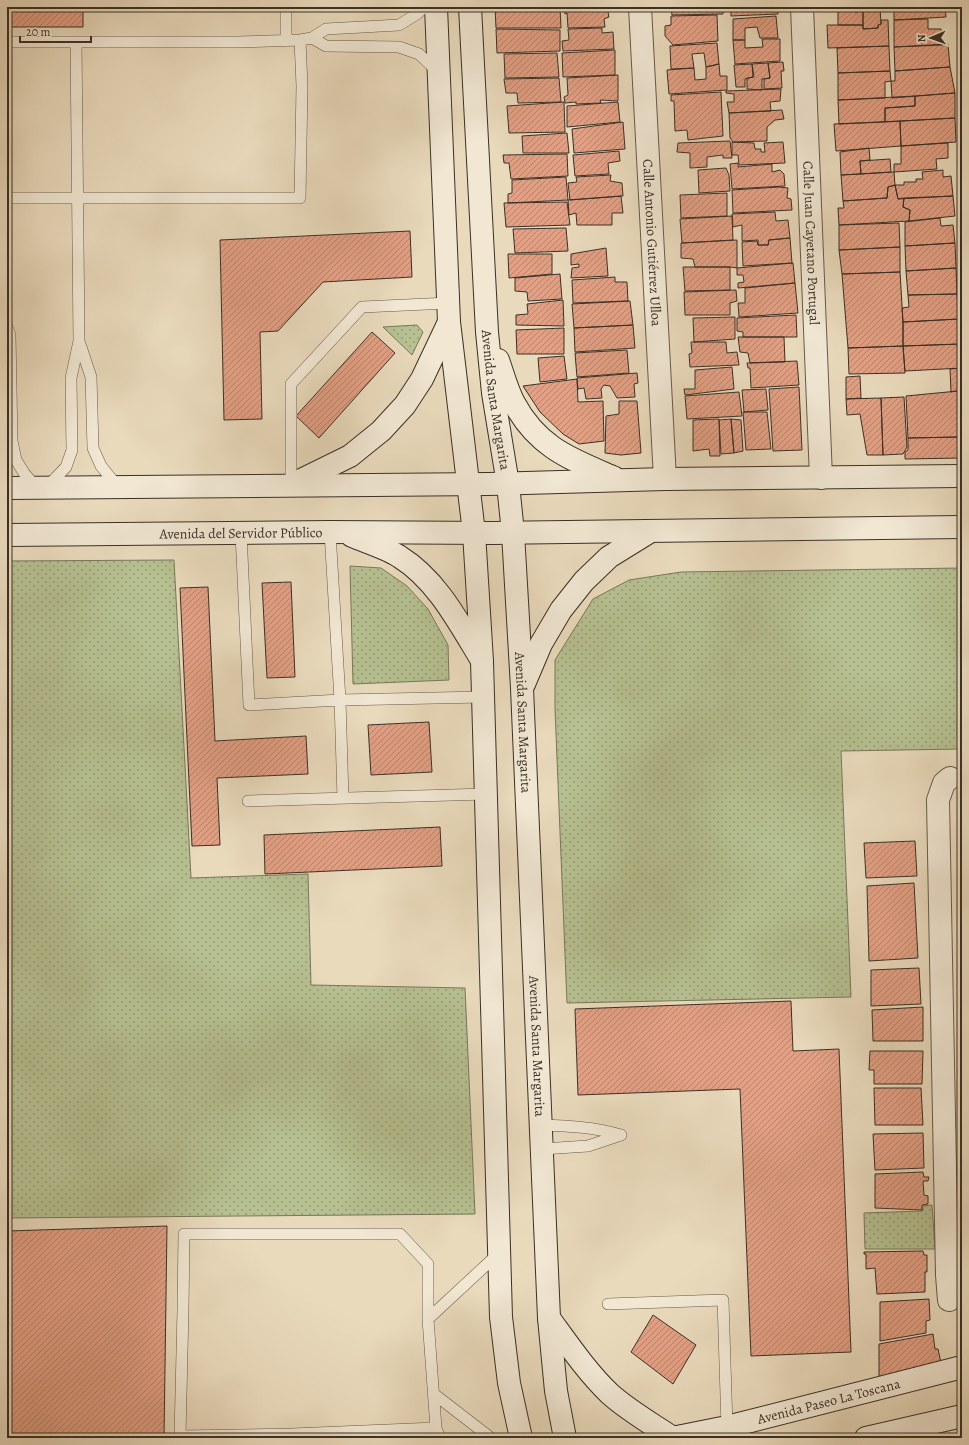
<svg xmlns="http://www.w3.org/2000/svg" width="969" height="1445" viewBox="0 0 969 1445" font-family="Alegreya,serif">
<style>
.grass{fill:url(#grass-dots);stroke:#78785c}
.building{fill:url(#building-hatch);stroke:#3a3027}
.lines{fill:none;stroke-linecap:round;stroke-linejoin:round}
.lane-casing{stroke:#665a4c;stroke-width:12}
.street-casing{stroke:#665a4c;stroke-width:24}
.secondary-casing{stroke:#3a3027;stroke-width:24}
.path{stroke:#3a3027;stroke-width:2.5;stroke-dasharray:3 2;stroke-linecap:butt}
.lane{stroke:#f1e7d3;stroke-width:11}
.street{stroke:#f1e7d3;stroke-width:22}
.secondary{stroke:#f1e7d3;stroke-width:22}
.labels{text-anchor:middle;stroke-width:3;stroke-linejoin:round;paint-order:stroke}
.street-label{font-size:14px;fill:#3a3027;stroke:#f1e7d3}
</style>
<defs>
<pattern id="grass-dots" width="8" height="8" patternUnits="userSpaceOnUse"><rect width="8" height="8" fill="#b6c091"/><path d="M2 2h.1M6 6h.1" fill="none" stroke="#959c76" stroke-width="1.8" stroke-linecap="round"/></pattern>
<pattern id="building-hatch" width="6" height="6" patternUnits="userSpaceOnUse"><rect width="6" height="6" fill="#e3a084"/><path d="M-1 1l2-2M0 6l6-6M5 7l2-2" fill="none" stroke="#b9836c"/></pattern>
</defs>
<rect width="100%" height="100%" fill="#e9dabc"/>
<filter id="stains"><feTurbulence type="fractalNoise" baseFrequency=".005" numOctaves="4"/><feColorMatrix values="0 0 0 0 .2 0 0 0 0 .09 0 0 0 0 .02 0 0 0 .5 -.17"/></filter>
<radialGradient id="worn" r=".72"><stop offset=".6" stop-color="#630" stop-opacity="0"/><stop offset="1" stop-color="#630" stop-opacity=".3"/></radialGradient>
<path class="grass" d="M417,325L423,332L412,355L383,327Z
M174,560L191,878L308,874L311,985L465,988L475,1214L7,1218V561Z
M350,566L381,568L407,586L428,609L448,645L449,680L353,684Z
M962,568V749L841,751L851,997L567,1003L555,709V660L593,599L629,580L681,572Z
M958,761H962V805H959Z
M932,1205L935,1249H865L864,1213L923,1211V1206Z"/>
<path class="building" d="M7,7H83V27H7Z
M495,7H560L561,28H496Z
M564,7H607L609,17L604,19L605,27L568,28L567,13L565,14Z
M671,7H723V14L672,15Z
M731,7H781V10H778V14L731,16Z
M838,7H854L855,12L863,11V25H838Z
M854,7H880L881,24L878,25V28L863,29V11L855,12Z
M894,7H945L946,17L894,20Z
M717,15L718,41L673,45L665,36V26L671,25V16Z
M776,16L778,38H760L757,27L745,28V40H733V19Z
M928,19V29H941L943,45L894,47V20Z
M881,20H888L889,46L828,48L827,25H863V29L878,28V25L881,24Z
M602,28V33L613,32L614,49L563,51L562,41L569,40L568,29Z
M496,29L560,30V51L497,53Z
M762,39H780V61L735,64L733,40H745V48L763,47Z
M717,43L719,64L706,67L704,53L692,54L694,68L671,69L670,46Z
M948,44L950,67L895,71L894,47Z
M889,46L890,71L838,73L837,48Z
M615,50V75L563,77L562,53Z
M557,53L559,77L505,78L504,54Z
M783,62L784,71H781L782,88L764,89V79L770,78L768,63Z
M768,63L770,78L762,79V90L747,89V78L754,77L752,64Z
M719,64L720,76H727V90L669,94L667,70L694,68L695,80L706,79V67Z
M752,64L753,77L745,79V87H736L734,65Z
M950,67L955,93L892,98L891,81H895V71Z
M890,71L891,81L885,82V98L838,100V73Z
M618,75V101L600,100L601,103L576,104V102L565,103L564,97L568,95L567,78Z
M559,78L561,102L518,103L517,93H506L504,79Z
M781,89L780,101L770,102L771,111L729,113L727,102H734V94L726,93V91Z
M721,92L723,136L688,140L687,130L675,131L674,101H671V95Z
M955,93V118L885,122V108L915,106V96Z
M915,96V106L885,108V122L839,124L838,100Z
M564,102L565,132L509,133L507,106Z
M618,102L620,122L567,127V106Z
M782,110L784,119L775,120L767,127V141L733,142L730,138L729,113Z
M955,118L956,142L901,146L900,121Z
M900,121L901,146L836,151L834,124Z
M623,122L625,149L574,153L572,129Z
M567,133L569,153H523L522,136Z
M730,141L732,158H723V155L707,157V167L690,168V153L677,152L678,143Z
M732,142L754,143L755,149H761V152H765L764,143L783,142L785,163L739,165L738,155H732Z
M948,143V158L936,159L937,169L894,172V164H901V146Z
M869,148L870,160L860,161L861,174L841,175L840,152Z
M619,151L620,161L608,163L609,174L575,176L573,155Z
M567,154L568,176L511,179L509,163H504L503,155Z
M890,159L891,172L861,174L860,161Z
M738,163V167L772,164V172L780,170L784,174L785,186L732,189L730,164Z
M726,168L729,175L730,191L699,193L698,170Z
M943,170V177L951,176L953,196L898,199L895,185H904V182H916V179H923L922,172Z
M894,172L895,185L888,187L887,198L843,201L841,175Z
M611,175L610,181L622,183L623,196L570,200L568,183L577,182L576,177Z
M566,177L568,200L508,203V194L512,193V180Z
M895,185L898,199L904,198L903,207L910,210L909,221L839,225L838,208H844L843,201L887,198L888,187Z
M779,187L788,188L787,198L791,199L792,210L733,213L732,190Z
M727,193V216L681,218L680,195Z
M621,196L623,213H612V225H577L576,213L569,215L568,200Z
M953,196L955,216L909,221L910,210L903,207L904,198Z
M567,202L570,225L506,227L504,203Z
M775,212L776,221L788,220L790,238L769,240L768,245H758V240L742,241V225L733,227L732,214Z
M732,216L733,240L682,243L680,219Z
M940,218L941,226L953,225L955,243L905,246V222Z
M899,223L900,247L839,250V225Z
M566,228L568,251L515,253L513,229Z
M410,231L412,277L323,282L278,331L260,332L262,419L224,420L220,240Z
M790,238L792,263L743,266L742,242L757,241L758,245H768L769,240Z
M737,240V268L730,267H695L693,259L681,258V243Z
M955,243L956,268L906,271L905,246Z
M900,247V272L842,274L839,250Z
M606,248L608,276L571,278L572,268L579,267V264L571,265V254Z
M508,254H552V274L509,278Z
M793,263L795,283L738,288V283L744,282L743,275H737V268Z
M683,267H730V290L685,291Z
M956,268L957,294L908,295L906,271Z
M900,272L903,322V346L848,348L842,274Z
M560,274L562,299L528,301L527,292L515,291V278Z
M615,277V282H627L628,301L573,303L572,280Z
M795,283L798,313L739,317L738,303H745V288Z
M736,290L737,301L730,303V315H685L684,292Z
M957,294L959,319L903,322L902,308L909,307L908,295Z
M563,300L564,326L516,325V315L528,314L527,304Z
M630,301L633,325L574,328L572,304Z
M796,315L797,337H743V332L737,331V318Z
M735,317V339L694,342L693,318Z
M959,319L960,344L903,346V322Z
M633,325L635,348L575,352L574,328Z
M564,328V354H517L516,330Z
M372,332L395,353L319,438L296,416Z
M738,337H784L785,362L750,363L748,353L740,352Z
M691,342H726L727,353L737,352L739,365L690,367L689,354L692,353Z
M962,344V368L905,371L903,346Z
M903,346L905,373L849,374L848,348Z
M627,350L629,373L577,377L575,353Z
M564,356L567,379L540,382L538,358Z
M797,361L799,385L751,388L750,368H748L747,363Z
M732,367L734,389L685,395L684,389H695V370Z
M962,368V390L951,392L950,369Z
M637,373L638,383L634,384L635,397L617,398L610,386L604,385L601,389L602,398L586,399L584,388L578,389L577,378Z
M860,376L861,398L846,399V377Z
M577,379L578,402L603,401L604,441L579,444L563,434L540,412L523,386Z
M799,387L802,450L773,451L769,389Z
M766,389L768,410L744,412L742,390Z
M962,390V458L905,459V452L908,450V438L960,437L958,391Z
M958,391L960,437L908,438L906,396Z
M739,392L742,416L687,419L685,396Z
M904,397L907,447L903,454L883,455L881,398Z
M881,398L883,455H867L860,414L847,415L846,399Z
M619,401H637L641,453L621,455L605,453L606,416L619,414Z
M743,412H767L771,449L746,450Z
M719,419L720,456H710L709,449L693,451V420Z
M731,419L734,453L721,454L719,420Z
M731,419L741,420L743,451L734,453Z
M291,582L295,677L267,678L262,583Z
M208,587L215,741L306,736L308,774L217,778L220,845L192,846L180,588Z
M429,722L432,772L371,775L368,725Z
M440,827L442,866L265,874L264,835Z
M915,841L917,876L866,878L864,843Z
M914,883L918,958L869,961L867,886Z
M919,968L921,1004L871,1006V970Z
M791,1001L793,1051L839,1049L851,1352L751,1356L740,1089L578,1095L575,1009Z
M923,1007V1041H873L872,1010Z
M870,1051H923L922,1084H874V1070H869Z
M874,1088H921L923,1125H875Z
M923,1133L924,1168L875,1170L873,1134Z
M923,1172L924,1177H929L928,1181H923L924,1195L928,1196V1204L922,1205V1210L875,1208V1174Z
M167,1226L164,1438H7V1231Z
M923,1251L924,1255H927V1272H925V1292L877,1294L875,1268L866,1269V1254H864V1252Z
M929,1299L930,1320L926,1321V1333L880,1341V1302Z
M653,1315L696,1345L673,1384L631,1352Z
M933,1334L935,1349H938L941,1363L879,1378V1344Z"/>
<g class="lines">
<g class="lane-casing">
<path id="lane" d="M286,7V40
M312,38L326,46L399,47L419,54L437,71
M7,42H238L300,40L312,38L326,29L399,25L417,14L424,7
M7,198H300L302,86L300,40
M7,327L10,335L12,441L16,460L24,473L36,487
M79,341L91,377L93,448L101,466L118,487
M291,486V384L362,307L449,303
M47,487L66,467L72,450L71,378L79,341L76,42
M330,532L340,700L343,798
M241,533L249,705L340,700L483,697
M248,801L486,794
M541,1125C569,1126 594,1127 621,1135
M542,1149L588,1146L621,1135
M608,1304L723,1300L727,1427
M428,1319L498,1254
M434,1394L491,1438
M436,1428L292,1434L180,1436L183,1310L184,1234H400L428,1264V1319L436,1428L440,1438"/>
</g>
<g class="street-casing">
<g id="street">
<path id="s1" d="M640,7L665,479"/>
<path id="s2" d="M802,7L821,478"/>
<path d="M949,1300L947,1275L938,800L944,783L950,778"/>
</g>
</g>
<g class="secondary-casing">
<g id="secondary">
<path d="M436,7L449,322L474,533L482,661L501,1317L509,1383L521,1438"/>
<path id="s3" d="M470,7L487,332L493,393L508,484L513,533L522,688L549,1318L556,1391L565,1438"/>
<path d="M498,360C503,374 507,390 514,403C538,448 571,459 615,478"/>
<path d="M295,483L350,456L381,431L405,405L422,379L449,322"/>
<path d="M7,488L488,484L665,479L962,476"/>
<path id="s4" d="M7,535L330,532L493,533L962,527"/>
<path d="M352,536C366,542 389,549 400,557C437,580 459,623 481,659"/>
<path d="M524,684L541,644L561,610L584,581L609,557L651,531"/>
<path d="M549,1318C568,1344 587,1372 610,1394C629,1411 652,1424 673,1438"/>
<path id="s5" d="M672,1438L727,1427L962,1367"/>
<path d="M866,1438L962,1416"/>
</g>
</g>
<path class="path" d="M83,9L159,7"/>
<use href="#lane" class="lane"/>
<use href="#street" class="street"/>
<use href="#secondary" class="secondary"/>
</g>
<g class="labels">
<g class="street-label">
<text dy="5" stroke="none"><textPath href="#s2" startOffset="236">Calle Juan Cayetano Portugal</textPath></text>
<text dy="5" stroke="none"><textPath href="#s1" startOffset="236">Calle Antonio Gutiérrez Ulloa</textPath></text>
<text dy="5" stroke="none"><textPath href="#s3" startOffset="394">Avenida Santa Margarita</textPath></text>
<text dy="5" stroke="none"><textPath href="#s4" startOffset="234">Avenida del Servidor Público</textPath></text>
<text dy="5" stroke="none"><textPath href="#s3" startOffset="718">Avenida Santa Margarita</textPath></text>
<text dy="5" stroke="none"><textPath href="#s3" startOffset="1042">Avenida Santa Margarita</textPath></text>
<text dy="5" stroke="none"><textPath href="#s5" startOffset="161">Avenida Paseo La Toscana</textPath></text>
</g>
</g>
<rect width="969" height="1445" fill="none" stroke="#e9dabc" stroke-width="24"/>
<rect x="8" y="8" width="953" height="1429" fill="none" stroke="#3a3027" stroke-width="2"/>
<rect x="12" y="12" width="945" height="1421" fill="none" stroke="#3a3027"/>
<g transform="translate(931 38) rotate(268)" stroke="#f1e7d3" stroke-width="3" paint-order="stroke">
<path d="M0-3L7 15L0 10L-7 15Z" fill="#3a3027"/>
<text y="-6" font-size="11" font-weight="bold" text-anchor="middle" fill="#3a3027">N</text>
</g>
<path d="M20 36v6h71v-6" fill="none" stroke="#3a3027" stroke-width="2"/>
<text x="26" y="36" font-size="12" fill="#3a3027" stroke="#f1e7d3" stroke-width="3" paint-order="stroke">20 m</text>
<rect width="100%" height="100%" filter="url(#stains)"/>
<rect width="100%" height="100%" fill="url(#worn)"/>
</svg>
